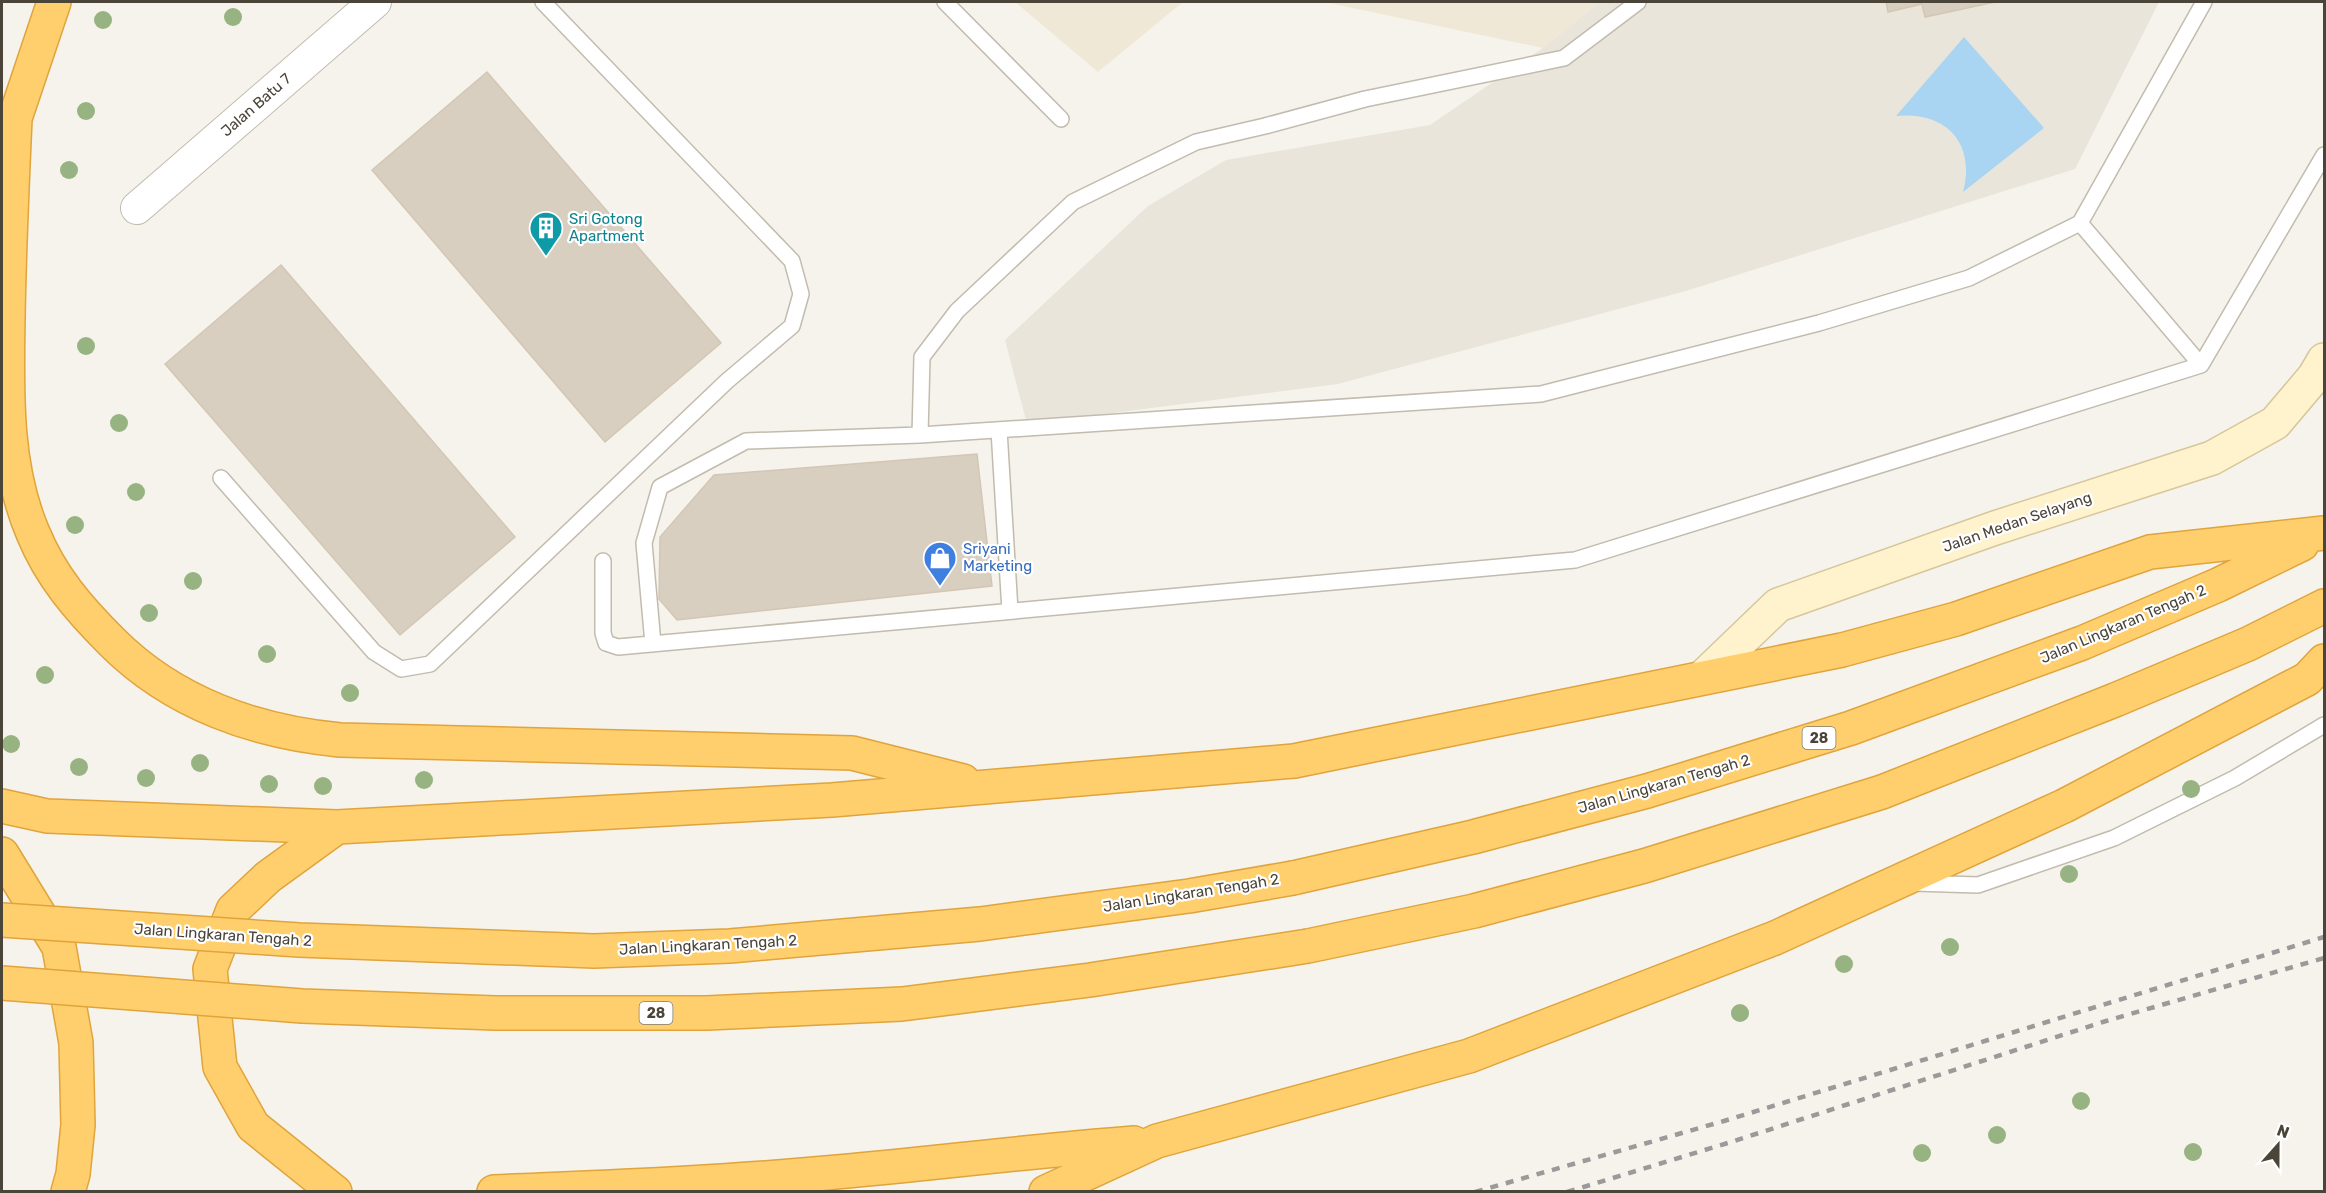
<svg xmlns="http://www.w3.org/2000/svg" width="2326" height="1193" viewBox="0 0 2326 1193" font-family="Rubik,sans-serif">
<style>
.residential{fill:#eae5da}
.education{fill:#efe8d6}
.water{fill:#a9d4f2}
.building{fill:#d8cfc1;stroke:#d3c7b4;stroke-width:1.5}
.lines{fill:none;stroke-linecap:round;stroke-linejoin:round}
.lane-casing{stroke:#c2bbae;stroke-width:18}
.street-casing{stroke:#c2bbae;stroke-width:34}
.secondary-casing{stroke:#d6c79b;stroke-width:36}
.highway-casing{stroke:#e0a43c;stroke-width:36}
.lane{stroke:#fff;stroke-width:15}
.street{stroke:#fff;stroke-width:32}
.secondary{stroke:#fff3cd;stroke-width:33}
.highway{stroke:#ffcf6e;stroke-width:33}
.rail{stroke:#9a9a9a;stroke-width:4.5;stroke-dasharray:8 8;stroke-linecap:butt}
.highway-bridge-casing{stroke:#e0a43c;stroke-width:36;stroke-linecap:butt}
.highway-bridge{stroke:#ffcf6e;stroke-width:33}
.tree{fill:#97b381}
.labels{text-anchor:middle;stroke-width:4.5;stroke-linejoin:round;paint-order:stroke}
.shield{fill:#fff;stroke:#817c74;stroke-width:1.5}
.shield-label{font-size:14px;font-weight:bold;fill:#4b4439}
.street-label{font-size:15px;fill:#4b4439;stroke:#fff}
.culture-label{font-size:15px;fill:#0d838f;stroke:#fff;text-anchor:start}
.shop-label{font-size:15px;fill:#366cbe;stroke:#fff;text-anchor:start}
</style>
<rect width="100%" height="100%" fill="#f6f3ec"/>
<path class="residential" d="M1599,2H2159L2075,169L1686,291L1338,384L1027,424L1005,340L1148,206L1226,160L1430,125L1543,48Z"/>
<path class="education" d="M1015,2H1183L1098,72Z
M1324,2H1599L1543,48Z"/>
<path class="water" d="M1964,37L2044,128L1963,192C1976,143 1946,111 1896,116Z"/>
<path class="building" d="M1886,2H1995L1925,17L1922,4L1888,12Z
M487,72L721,343L605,442L372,170Z
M281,265L515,537L400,635L165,364Z
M977,454L992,586L677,620L659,599L660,537L714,475Z"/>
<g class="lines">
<g class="lane-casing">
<path id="lane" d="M945,2L1061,119
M2080,223L2201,365
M999,430L1010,611
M920,435L922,357L957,311L1073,202L1196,142L1265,126L1365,99L1564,58L1638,2
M221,478L374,652L401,669L430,664L727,381L792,326L801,294L792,261L543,2
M603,561V633L606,643L618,647L1575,560L2201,365L2324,155
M653,644L644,543L660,487L746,441L920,435L1541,394L1819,323L1969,278L2080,223L2204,2
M1914,883L1978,885L2114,838L2235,778L2324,725"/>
</g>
<g class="street-casing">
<path id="street" d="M137,208L375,2"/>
</g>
<g class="secondary-casing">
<path id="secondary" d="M1702,678L1778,605L1995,528L2212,458L2275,423L2314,377L2324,360"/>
</g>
<g class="highway-casing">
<path id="highway" d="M15,119C12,185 9,251 8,318C7,389 4,466 33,533C51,577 79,609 112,642C173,703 255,732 340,740L852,753L963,781
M8,139L54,2
M2,806L47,816L337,827L832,800L1294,761L1842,650L1956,619L2150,552L2324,533
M2,854L59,947L76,1043L78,1125L73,1174L68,1192
M1293,878L1473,837L1647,791L1851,728L2082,643L2218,585L2302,544
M1308,946L1474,911L1644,866L1882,792L2115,700L2248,644L2324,606
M335,1192L253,1126L220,1067L210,969L233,910L268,877L337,827
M494,1192C605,1187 716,1183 826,1173C929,1164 1031,1151 1134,1143
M1046,1192L1157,1141L1469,1056L1775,938L2064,806L2307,679L2324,661"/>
</g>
<use href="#lane" class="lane"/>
<use href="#street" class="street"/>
<use href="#secondary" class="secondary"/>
<use href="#highway" class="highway"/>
<path class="rail" d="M1475,1192L1724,1121L2324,937
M1567,1192L1731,1142L2106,1021L2324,958"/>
<g class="highway-bridge-casing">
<path id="highway-bridge" d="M2,920L299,940L594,951L730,946L980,924L1189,896L1293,878
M2,983L302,1006L495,1013H707L902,1004L1090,980L1308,946"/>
</g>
<use href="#highway-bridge" class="highway-bridge"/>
</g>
<g class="tree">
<circle cx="233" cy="17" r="9"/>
<circle cx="103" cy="20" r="9"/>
<circle cx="86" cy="111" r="9"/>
<circle cx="69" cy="170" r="9"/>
<circle cx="86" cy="346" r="9"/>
<circle cx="119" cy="423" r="9"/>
<circle cx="136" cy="492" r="9"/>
<circle cx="75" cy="525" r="9"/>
<circle cx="193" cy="581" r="9"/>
<circle cx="149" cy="613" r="9"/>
<circle cx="267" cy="654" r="9"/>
<circle cx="45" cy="675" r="9"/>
<circle cx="350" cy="693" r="9"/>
<circle cx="11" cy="744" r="9"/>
<circle cx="200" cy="763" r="9"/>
<circle cx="79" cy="767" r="9"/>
<circle cx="146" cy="778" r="9"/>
<circle cx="424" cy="780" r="9"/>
<circle cx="269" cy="784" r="9"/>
<circle cx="323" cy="786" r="9"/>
<circle cx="2191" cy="789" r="9"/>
<circle cx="2069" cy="874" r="9"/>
<circle cx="1950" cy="947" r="9"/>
<circle cx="1844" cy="964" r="9"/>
<circle cx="1740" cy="1013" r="9"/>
<circle cx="2081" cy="1101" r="9"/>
<circle cx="1997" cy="1135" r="9"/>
<circle cx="2193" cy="1152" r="9"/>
<circle cx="1922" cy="1153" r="9"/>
</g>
<defs>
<g id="building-pin" transform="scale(1.725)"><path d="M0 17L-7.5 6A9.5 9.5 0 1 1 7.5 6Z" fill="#0f9aa8" stroke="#fff"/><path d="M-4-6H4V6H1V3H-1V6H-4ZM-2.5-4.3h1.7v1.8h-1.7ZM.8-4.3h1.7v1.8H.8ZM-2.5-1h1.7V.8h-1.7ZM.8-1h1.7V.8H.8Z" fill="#fff"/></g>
<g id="shop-pin" transform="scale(1.725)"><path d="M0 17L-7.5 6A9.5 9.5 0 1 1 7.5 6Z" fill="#3f7fe0" stroke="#fff"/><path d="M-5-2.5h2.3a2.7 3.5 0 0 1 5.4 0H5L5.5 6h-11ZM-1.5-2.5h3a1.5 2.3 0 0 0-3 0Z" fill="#fff"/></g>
</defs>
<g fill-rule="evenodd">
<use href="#building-pin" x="546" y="228"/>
<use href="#shop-pin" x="940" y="558"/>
</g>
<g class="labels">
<g class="shield">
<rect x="1802.5" y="727" width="33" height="22" rx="4.5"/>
<rect x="639.5" y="1002" width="33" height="22" rx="4.5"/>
</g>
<g class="shield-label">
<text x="1819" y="743">28</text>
<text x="656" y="1018">28</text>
</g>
<g class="street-label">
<text transform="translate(256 105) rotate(-41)" y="5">Jalan Batu 7</text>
<text transform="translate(2017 522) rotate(-19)" y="5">Jalan Medan Selayang</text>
<text transform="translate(2123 624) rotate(-23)" y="5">Jalan Lingkaran Tengah 2</text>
<text transform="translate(1664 784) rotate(-16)" y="5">Jalan Lingkaran Tengah 2</text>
<text transform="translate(1191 893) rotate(-9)" y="5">Jalan Lingkaran Tengah 2</text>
<text transform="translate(223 935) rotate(4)" y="5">Jalan Lingkaran Tengah 2</text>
<text transform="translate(708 945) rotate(-3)" y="5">Jalan Lingkaran Tengah 2</text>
</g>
<g class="culture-label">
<text x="569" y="224">Sri Gotong<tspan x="569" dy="17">Apartment</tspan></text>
</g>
<g class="shop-label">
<text x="963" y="554">Sriyani<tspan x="963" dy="17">Marketing</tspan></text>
</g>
</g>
<rect width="2326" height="1193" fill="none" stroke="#4b4439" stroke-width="6"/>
<g transform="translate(2278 1145) rotate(21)" stroke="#ffffff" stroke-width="4.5" paint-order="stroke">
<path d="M0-4.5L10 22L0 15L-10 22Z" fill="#4b4439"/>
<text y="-9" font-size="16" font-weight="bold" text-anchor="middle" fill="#4b4439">N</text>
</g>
</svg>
